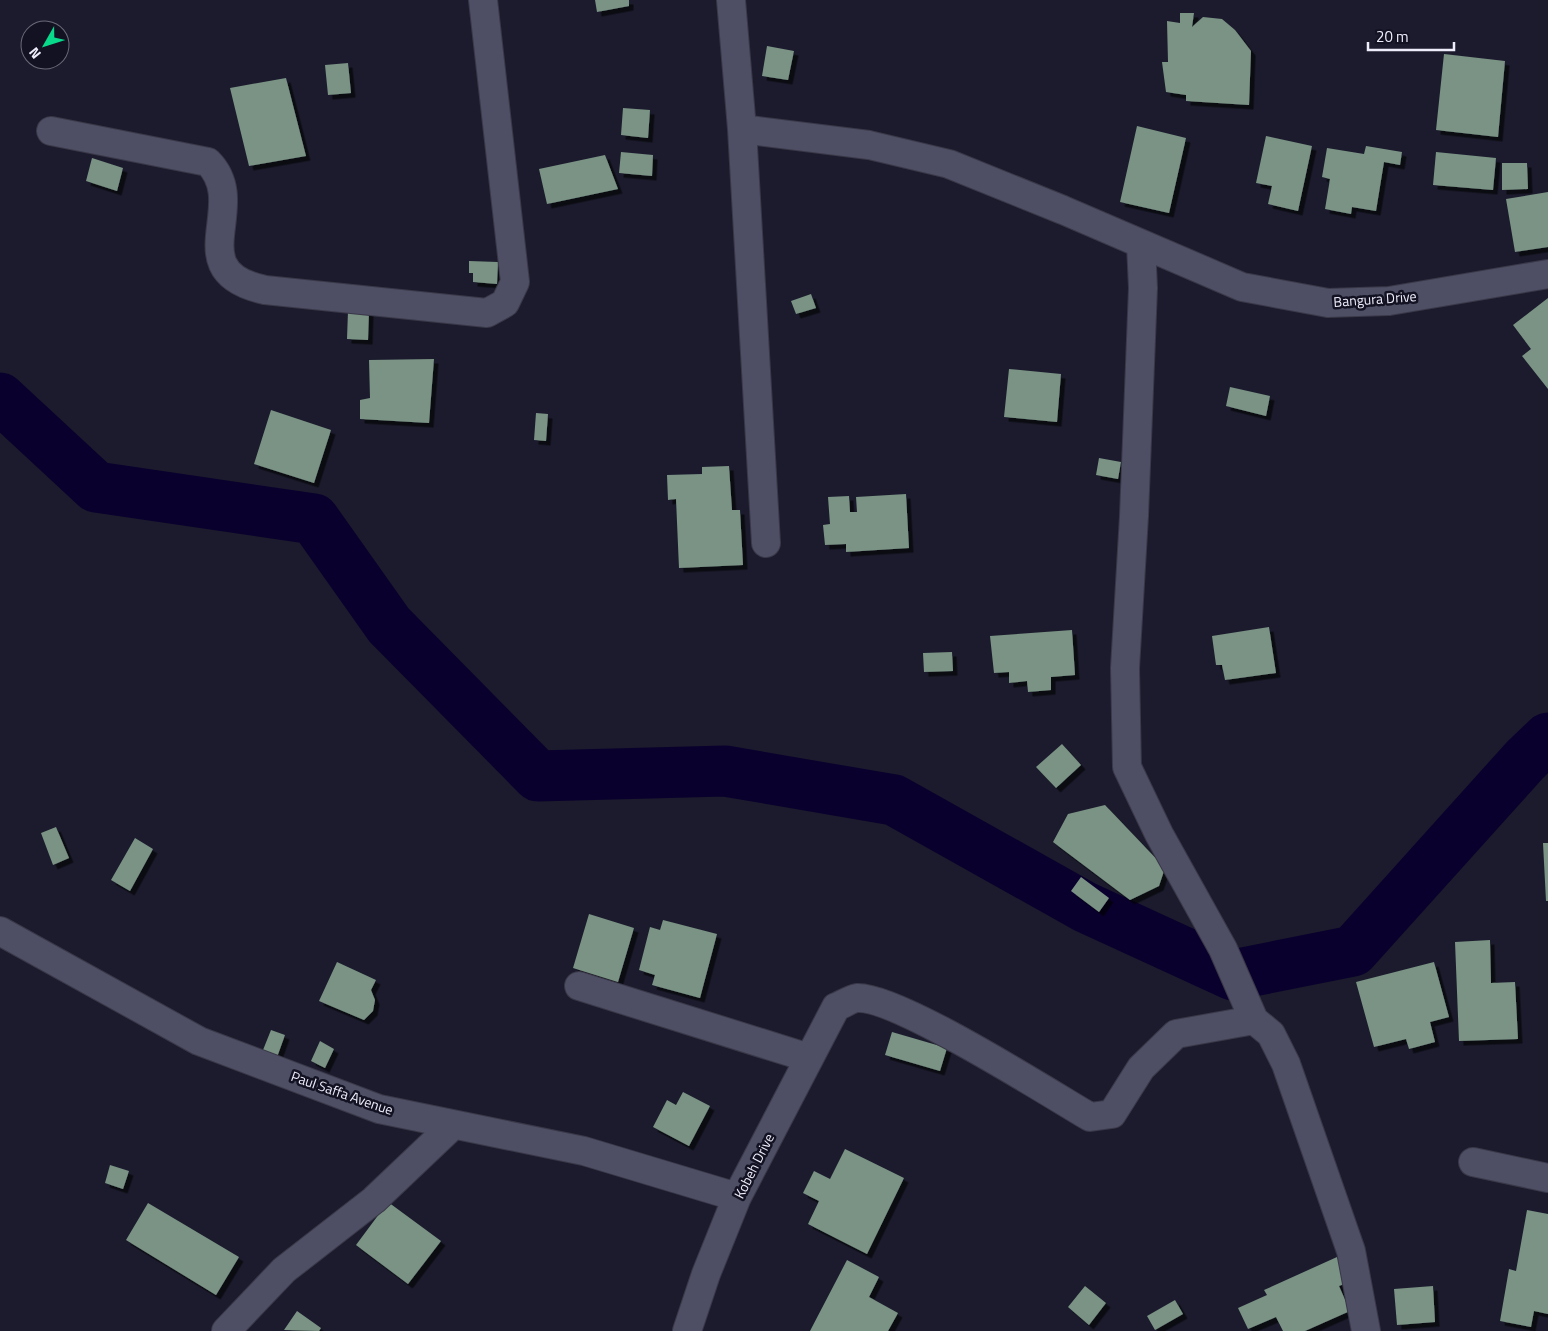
<svg xmlns="http://www.w3.org/2000/svg" width="1548" height="1331" viewBox="0 0 1548 1331" font-family="'Titillium Web',sans-serif">
<style>
.lines{fill:none;stroke-linecap:round;stroke-linejoin:round}
.river{stroke:#0a002d;stroke-width:51}
.building{fill:#7a9384;filter:url(#shadow)}
.minor-casing{stroke:#393848;stroke-width:30}
.minor{stroke:#4e4e64;stroke-width:28}
.labels{text-anchor:middle;stroke-width:5;stroke-linejoin:round;paint-order:stroke}
.street-label{font-size:14px;fill:#ededfb;stroke:#121223}
</style>
<defs>
<filter id="shadow"><feDropShadow dx="4.5" dy="4.5" stdDeviation="0" flood-color="#0009"/></filter>
</defs>
<rect width="100%" height="100%" fill="#1b1b2d"/>
<g class="lines">
<path class="river" d="M0,398L96,487L314,519L389,625L538,776L725,771L894,800L1085,907L1233,975L1353,951L1525,760L1548,738"/>
</g>
<path class="building" d="M595,0H629V6L597,12Z
M1180,13H1194L1192,27L1203,17L1222,19L1235,30L1251,51L1249,105L1186,101V95L1166,92L1162,62H1168L1167,21L1180,23Z
M767,46L794,51L788,80L762,76Z
M1444,54L1505,61L1498,137L1436,130Z
M348,63L351,93L328,95L325,65Z
M286,78L306,156L249,166L230,88Z
M623,108L650,110L648,138L621,135Z
M1137,126L1186,138L1169,213L1120,202Z
M1266,136L1312,146L1298,211L1268,204L1272,186L1256,183Z
M1366,146L1402,152L1400,165L1384,162L1376,211L1352,207L1351,214L1325,209L1330,179L1322,177L1327,148L1364,154Z
M621,152L653,155L652,176L619,173Z
M1436,152L1496,158L1493,190L1433,185Z
M605,155L618,189L547,204L539,169Z
M92,158L123,168L117,191L86,181Z
M1502,163H1527L1528,189L1502,190Z
M1548,192V247L1515,252L1506,199Z
M469,261L498,262L497,284L473,282V273H469Z
M811,294L816,308L796,314L791,301Z
M1548,298V389L1522,356L1531,349L1513,325Z
M348,311H369L368,340L347,339Z
M434,359L429,423L360,419V400L370,398L369,360Z
M1009,369L1061,374L1057,422L1004,417Z
M1230,387L1270,396L1266,416L1226,406Z
M271,410L331,430L314,483L254,464Z
M536,413L548,414L546,441L534,440Z
M1099,458L1121,462L1118,479L1096,475Z
M729,466L732,510H740L743,565L679,568L676,499L668,500L667,475L702,474V467Z
M906,494L909,548L846,552V544L825,545L823,525L830,524L828,497L849,496L850,512H857L856,497Z
M1269,627L1276,673L1225,680L1222,665H1216L1212,636Z
M1072,630L1075,675L1051,677V690L1028,692L1027,681L1009,683V672L994,673L990,636Z
M952,652L953,671L924,672L923,653Z
M1062,744L1081,765L1056,788L1036,767Z
M1105,805L1165,868L1159,886L1130,900L1053,842L1068,814Z
M56,827L69,858L53,865L41,833Z
M135,838L153,849L130,891L111,880Z
M1543,843H1548V901H1546Z
M1081,877L1109,898L1099,912L1071,891Z
M589,914L634,928L618,982L573,968Z
M663,920L717,934L700,998L652,985L655,975L639,970L650,927L660,930Z
M1490,940L1491,983L1515,982L1518,1039L1459,1041L1455,942Z
M337,962L376,980L371,990L375,1000L373,1011L364,1020L319,1001Z
M1434,962L1449,1017L1430,1022L1435,1042L1409,1049L1406,1039L1374,1047L1356,982Z
M271,1030L285,1035L276,1060L261,1055Z
M892,1032L947,1048L940,1071L885,1055Z
M320,1041L334,1049L325,1068L311,1061Z
M683,1092L710,1106L689,1146L653,1127L667,1100L676,1105Z
M845,1149L904,1178L867,1254L808,1224L819,1201L803,1193L814,1171L830,1179Z
M110,1165L129,1171L123,1189L105,1183Z
M388,1202L441,1241L408,1284L356,1245Z
M148,1203L239,1257L216,1295L126,1240Z
M1527,1210L1548,1214V1314L1534,1311L1531,1327L1500,1321L1509,1269L1516,1271Z
M1337,1257L1349,1282L1339,1286L1350,1311L1305,1331H1283L1276,1317L1248,1329L1238,1308L1267,1295L1264,1290Z
M847,1260L879,1277L869,1297L898,1313L888,1331H810Z
M1085,1286L1106,1303L1089,1325L1068,1307Z
M1433,1286L1435,1322L1397,1325L1394,1289Z
M1175,1300L1183,1314L1155,1330L1147,1316Z
M297,1311L321,1328L319,1331L284,1330Z"/>
<g class="lines">
<g class="minor-casing">
<path id="minor" d="M731,0L742,129L766,543
M742,129L869,145L949,164L1063,210L1242,287L1328,303L1389,301L1548,274
M51,131L208,162C252,206 177,271 265,290L487,313L505,303L515,282L483,0
M1141,245L1143,288L1134,516L1125,668L1127,767L1159,834L1223,949L1254,1020
M0,931L199,1041L379,1109L584,1151L737,1197
M579,986L809,1058
M1473,1162L1548,1178
M226,1331L284,1270L374,1200L453,1125
M687,1331L706,1274L737,1197L836,1007C842,1005 850,999 857,998C895,995 1049,1093 1090,1117L1112,1114L1141,1068L1176,1034L1254,1020L1271,1034L1286,1064L1351,1251L1366,1331"/>
</g>
<use href="#minor" class="minor"/>
</g>
<g class="labels">
<g class="street-label">
<text transform="translate(1375 299) rotate(-4)" y="5">Bangura Drive</text>
<text transform="translate(342 1093) rotate(19)" y="5">Paul Saffa Avenue</text>
<text transform="translate(754 1166) rotate(-63)" y="5">Kobeh Drive</text>
</g>
</g>
<g transform="translate(45 45) rotate(231)"><circle r="24" fill="#121223" stroke="#6a6a79"/>
<path d="M0-4L9 19L0 12L-9 19Z" fill="#08d98b"/>
<text y="-8" font-size="14" font-weight="bold" text-anchor="middle" fill="#ededfb">N</text>
</g>
<path d="M1368 42v8h86v-8" fill="none" stroke="#ededfb" stroke-width="2.5"/>
<text x="1376" y="42" font-size="15" fill="#ededfb" stroke="#121223" stroke-width="4" paint-order="stroke">20 m</text>
</svg>
